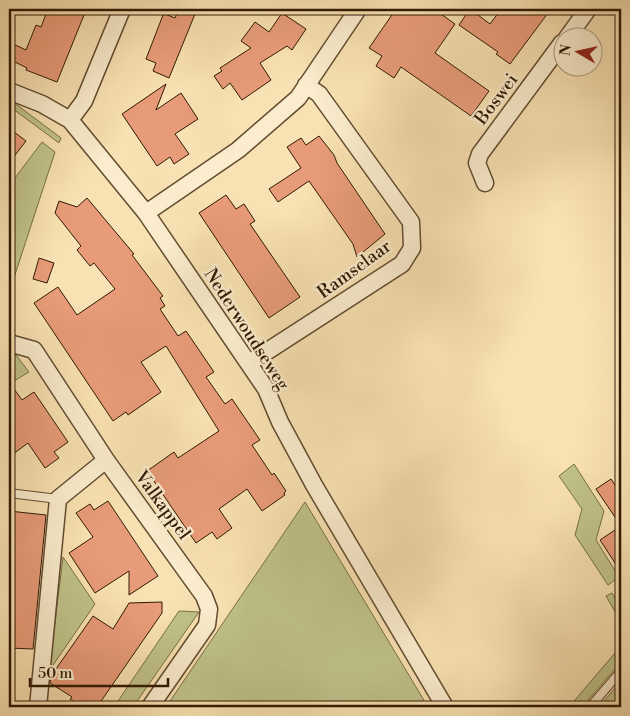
<svg xmlns="http://www.w3.org/2000/svg" width="630" height="716" viewBox="0 0 630 716" font-family="'Libre Bodoni',serif">
<style>
.green{fill:#c0c28a;stroke:#786e47}
.building{fill:#e89b79;stroke:#301a04}
.lines{fill:none;stroke-linecap:round;stroke-linejoin:round}
.lane-casing{stroke:#624c30;stroke-width:10}
.street-casing{stroke:#624c30;stroke-width:19}
.lane{stroke:#faeccd;stroke-width:8}
.street{stroke:#faeccd;stroke-width:16}
.labels{text-anchor:middle;stroke-width:4.5;stroke-linejoin:round;paint-order:stroke}
.street-label{font-size:18px;fill:#301a04;stroke:#faeccd}
</style>
<rect width="100%" height="100%" fill="#f8e1b2"/>
<filter id="stains"><feTurbulence type="fractalNoise" baseFrequency=".004" numOctaves="4"/><feColorMatrix values="0 0 0 0 .2 0 0 0 0 .09 0 0 0 0 .02 0 0 0 .5 -.17"/></filter>
<radialGradient id="worn" r=".72"><stop offset=".6" stop-color="#630" stop-opacity="0"/><stop offset="1" stop-color="#630" stop-opacity=".3"/></radialGradient>
<path class="green" d="M9,99L61,138L59,143L9,106Z
M42,142L55,152L9,293V186Z
M16,355L29,372L9,384V367L12,356Z
M574,464L604,511L596,540L619,577L608,585L575,535L582,509L559,476Z
M305,502L428,707H166Z
M63,557L95,604L49,671Z
M612,593L621,608V622L606,596Z
M179,611L199,612L133,707H114Z
M621,646V662L582,707H569Z
M621,681V707H599Z"/>
<path class="building" d="M48,9H69L84,15L57,82L26,70L27,68L9,59V42L26,50L36,25L41,27Z
M179,9H197L169,78L153,71L156,63L146,59L163,15L165,14L175,18Z
M396,9H434L455,24L435,53L489,91L471,116L401,67L394,78L376,66L382,56L369,48Z
M470,9L490,24L501,9H551L510,64L496,54L498,52L459,25Z
M282,13L306,29L292,50L287,46L260,63L271,80L242,100L230,83L223,89L214,76L222,71L220,68L251,48L241,41L255,22L269,32Z
M166,84L156,110L181,93L198,119L175,134L189,154L174,164L170,157L157,166L122,114Z
M9,128L26,141L9,163Z
M319,136L334,155L337,163L385,234L357,257L353,244L309,181L278,202L269,189L301,168L287,147L301,138L306,145Z
M226,195L236,209L244,204L255,221L250,224L300,297L269,318L199,213Z
M87,198L134,254L132,255L163,296L160,298L165,306L160,309L178,336L186,331L214,372L206,377L225,404L232,399L260,440L252,445L272,475L274,473L286,491L284,493L285,495L262,511L247,489L219,509L232,528L217,539L212,532L196,543L147,471L174,452L178,458L219,431L166,346L141,362L161,392L128,415L126,412L113,421L34,303L58,287L77,315L115,289L94,263L90,266L77,250L81,246L55,213L59,201L77,207Z
M39,258L54,263L47,283L33,279Z
M9,382L22,400L34,392L68,442L54,452L59,458L45,468L28,443L9,457Z
M611,479L621,494V572L600,540L621,526L596,489Z
M108,501L158,576L129,595V571L95,593L69,553L93,537L76,513L90,504L94,510Z
M9,511L46,515L33,649L9,648Z
M162,602V613L97,707H82L70,699L72,697L50,683L51,676L93,616L113,629L129,603Z"/>
<g class="lines">
<g class="lane-casing">
<path id="lane" d="M9,493L58,499
M590,707L621,671"/>
</g>
<g class="street-casing">
<path id="street" d="M567,38L588,9
M9,91L42,104L70,120L146,213L266,389L280,422L314,485L445,707
M70,120L84,101L122,9
M485,183L477,163L480,154L562,43
M146,213L238,150L298,98L358,9
M9,343L34,350L106,460L204,596L209,609L207,625L150,707
M249,363L402,264L412,248L411,222L319,94L306,85
M38,707L58,499L106,460"/>
</g>
<use href="#lane" class="lane"/>
<use href="#street" class="street"/>
</g>
<g class="labels">
<g class="street-label">
<text transform="translate(496 99) rotate(-53)" y="6">Boswei</text>
<text transform="translate(354 269) rotate(-36)" y="6">Ramselaar</text>
<text transform="translate(247 329) rotate(57)" y="6">Nederwoudseweg</text>
<text transform="translate(163 505) rotate(54)" y="6">Valkappel</text>
</g>
</g>
<rect width="630" height="716" fill="none" stroke="#f8e1b2" stroke-width="30"/>
<rect x="10" y="10" width="610" height="696" fill="none" stroke="#301a04" stroke-width="2.5"/>
<rect x="15" y="15" width="600" height="686" fill="none" stroke="#301a04"/>
<g transform="translate(578 52) rotate(279)"><circle r="24" fill="#faeccd" stroke="#a9987d"/>
<path d="M0-4L9 19L0 12L-9 19Z" fill="#8f2418"/>
<text y="-8" font-size="14" font-weight="bold" text-anchor="middle" fill="#301a04">N</text>
</g>
<path d="M30 678v8h138v-8" fill="none" stroke="#301a04" stroke-width="2.5"/>
<text x="38" y="678" font-size="15" fill="#301a04" stroke="#faeccd" stroke-width="4" paint-order="stroke">50 m</text>
<rect width="100%" height="100%" filter="url(#stains)"/>
<rect width="100%" height="100%" fill="url(#worn)"/>
</svg>
